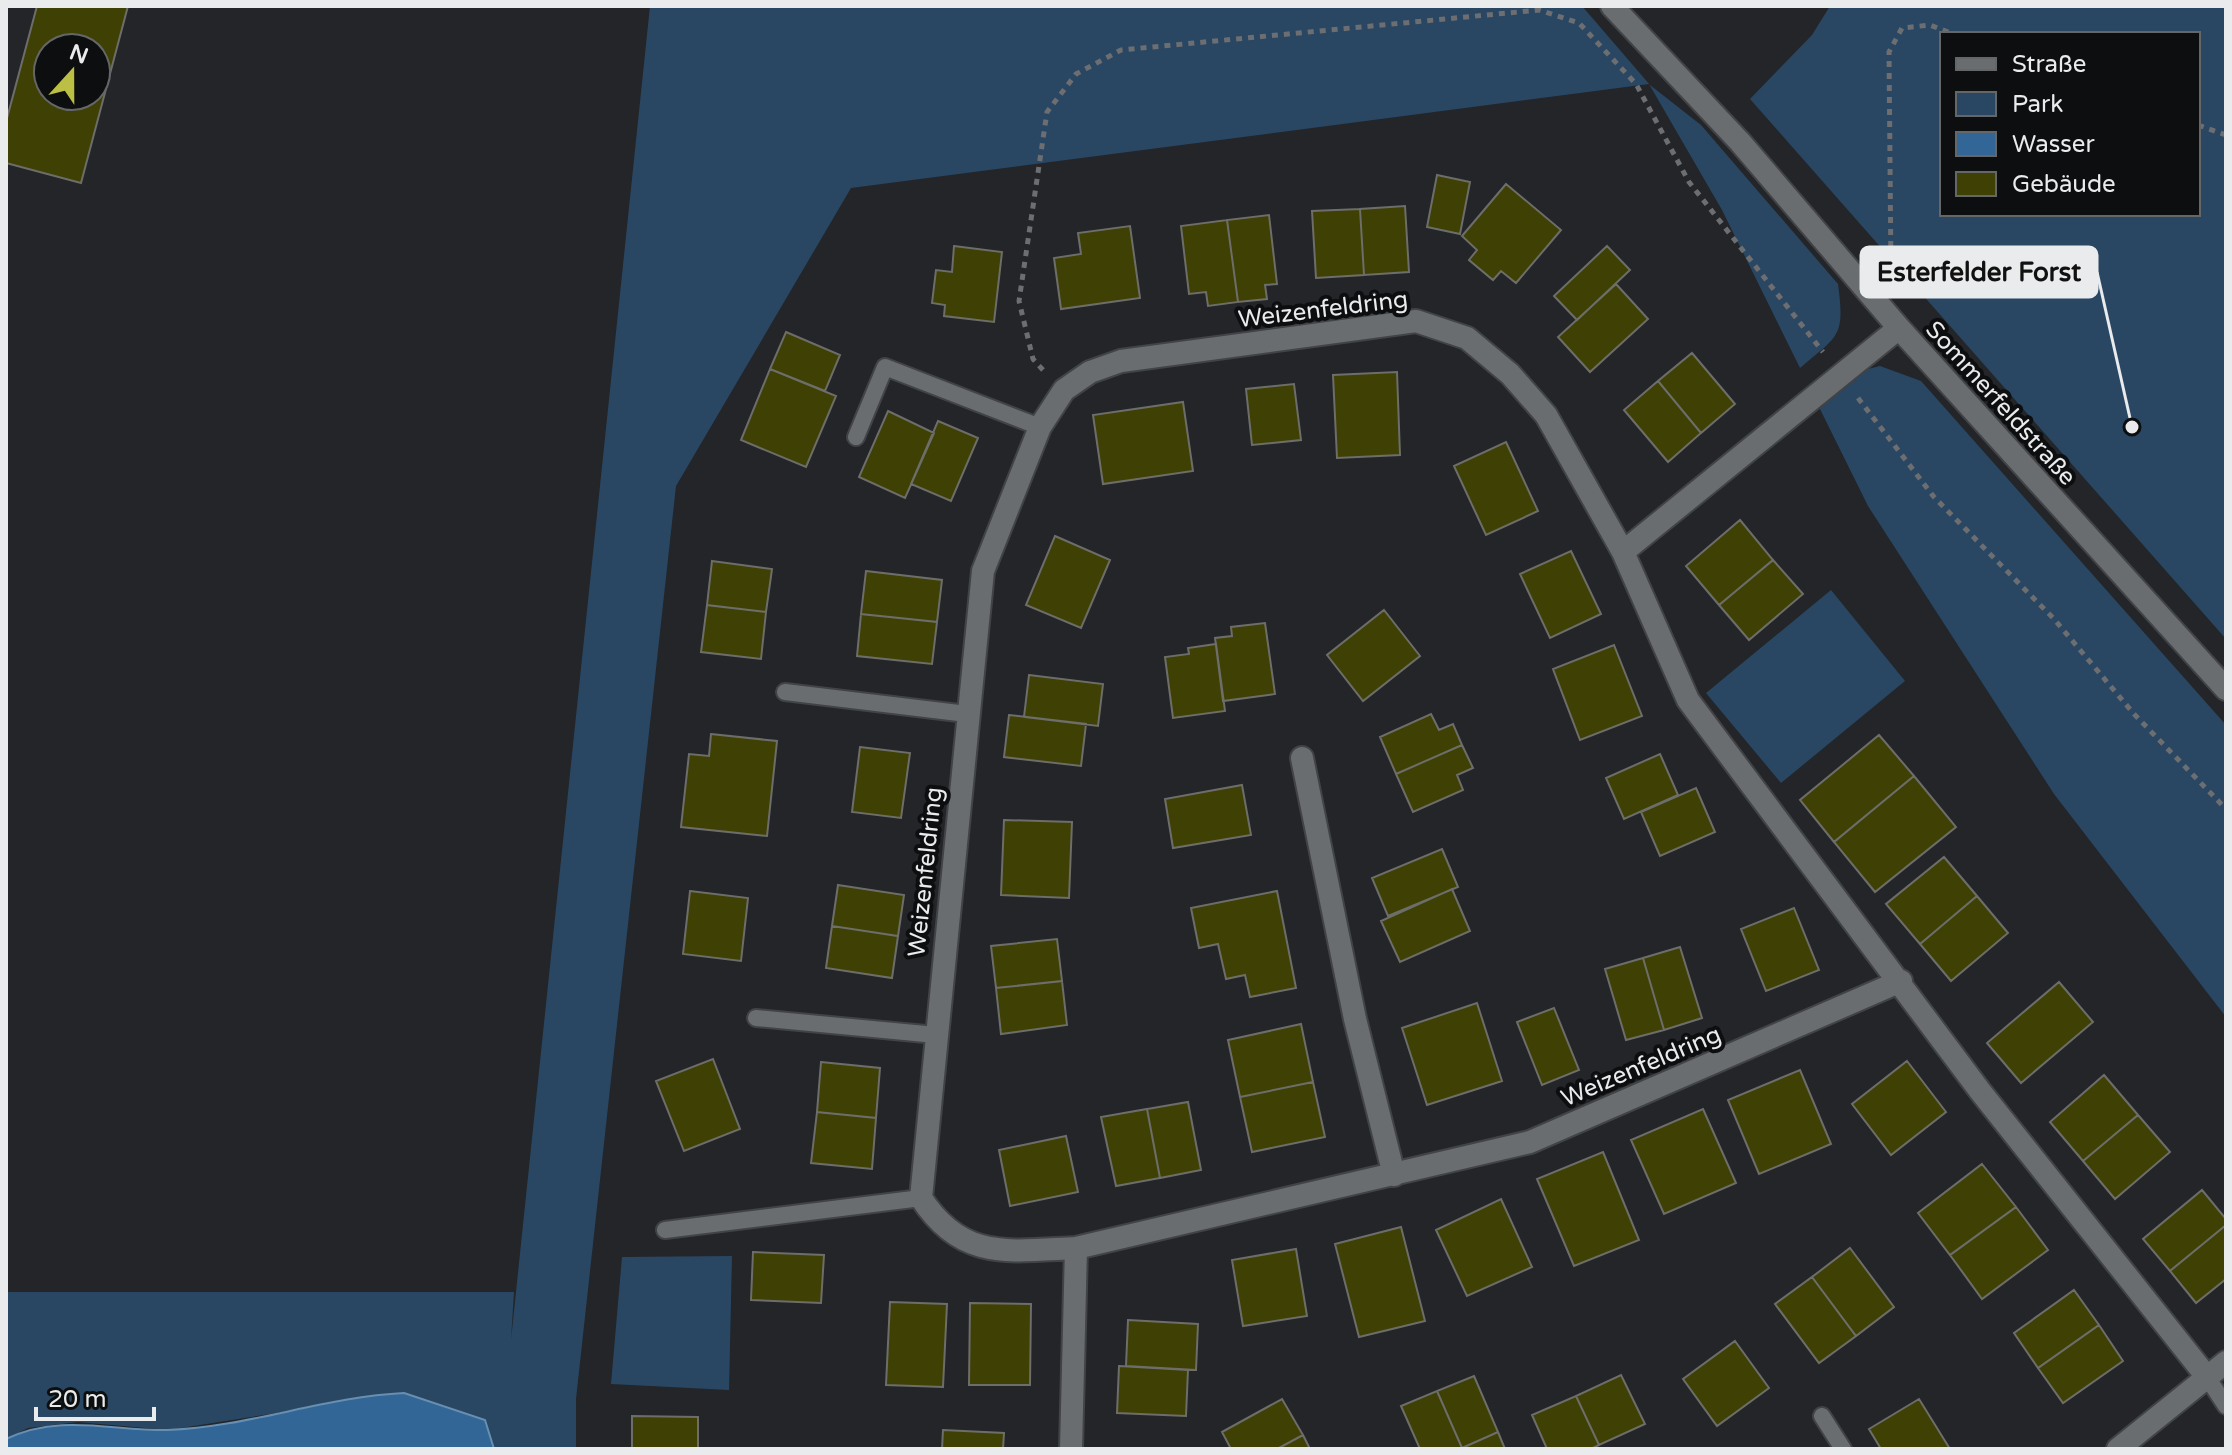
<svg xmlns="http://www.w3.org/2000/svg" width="2232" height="1455" viewBox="0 0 2232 1455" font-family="'Varela Round',sans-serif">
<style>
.green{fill:#294763;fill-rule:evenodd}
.water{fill:#316696;stroke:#688eb0;stroke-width:2}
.building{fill:#3f4004;stroke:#6d6d69;stroke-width:2;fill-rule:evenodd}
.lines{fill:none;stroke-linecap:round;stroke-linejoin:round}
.service-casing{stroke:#414346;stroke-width:20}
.minor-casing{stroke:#414346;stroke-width:26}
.path{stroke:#6c6e71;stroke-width:5;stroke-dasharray:6 6;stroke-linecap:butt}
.service{stroke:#6a6d70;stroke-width:16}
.minor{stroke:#6a6d70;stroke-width:22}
.labels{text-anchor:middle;stroke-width:8;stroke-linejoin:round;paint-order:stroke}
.street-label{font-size:24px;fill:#e9ebed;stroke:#0d0e0f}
.leader{fill:none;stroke:#e9ebed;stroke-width:3}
.callout-dot{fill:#e9ebed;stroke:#0d0e0f;stroke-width:3}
.callout{fill:#e9ebed;stroke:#e9ebed;stroke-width:3}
.callout-label{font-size:26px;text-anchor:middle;font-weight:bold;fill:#111}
</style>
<rect width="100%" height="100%" fill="#232528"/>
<path class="green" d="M650,6H1582L1650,85L1701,125L1838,284C1845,337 1839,335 1800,368L1722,210L1649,84L851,188L676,486L576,1399V1449H494L485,1420L404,1393L168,1430L78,1422L28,1428L6,1439V1292H514L511,1340Z
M1830,6H2226V639L1750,99L1812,35ZM2198,34V214H1942V34Z
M1880,366L1921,381L2226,725V1017L2054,794L1868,506L1819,407L1860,371Z
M1831,590L1905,681L1781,783L1706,693Z
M732,1256L729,1390L611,1384L622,1257Z"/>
<path class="water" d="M404,1393L485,1420L494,1449H6V1439C60,1413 112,1431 168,1430C248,1427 324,1397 404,1393Z"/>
<path class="building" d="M37,6H128L81,183L6,163V122ZM48,48H96V96H48Z
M1437,175L1470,182L1460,234L1427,227Z
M1506,184L1561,230L1516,283L1501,271L1493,280L1469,260L1477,250L1462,236Z
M1405,206L1409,272L1364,275L1360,209Z
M1360,209L1364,275L1316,278L1312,211Z
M1269,215L1277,284L1265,285L1267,299L1238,302L1227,220Z
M1227,220L1238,302L1208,306L1206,292L1189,294L1181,226Z
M1130,226L1140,298L1061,309L1054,258L1081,254L1078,233Z
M954,246L1002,252L994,322L944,316L945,305L932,303L936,270L952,272Z
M1607,246L1630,270L1577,320L1554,296Z
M1616,284L1648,319L1590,372L1558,337Z
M786,332L840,355L825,391L770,369Z
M1692,353L1735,404L1701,433L1658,381Z
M770,369L836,396L806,467L741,440Z
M1397,372L1400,455L1337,458L1333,375Z
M1658,381L1701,433L1668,462L1624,410Z
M1294,384L1301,440L1252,445L1246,389Z
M1183,402L1193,471L1103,484L1093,415Z
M888,411L934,433L905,498L859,477Z
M938,421L978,438L951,501L911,484Z
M1506,442L1538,511L1486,535L1454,466Z
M1740,520L1773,560L1719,605L1686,566Z
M1055,536L1110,560L1081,628L1026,605Z
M1571,551L1601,614L1550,638L1520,574Z
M1773,560L1803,594L1749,640L1719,605Z
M712,561L772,569L766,612L707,605Z
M866,571L942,580L937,622L861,614Z
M707,605L766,612L761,659L701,652Z
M1384,610L1420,656L1363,701L1327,655Z
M861,614L937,622L932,664L857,656Z
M1265,623L1275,694L1223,701L1215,638L1232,636L1231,627Z
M1216,644L1225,711L1173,718L1165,657L1189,654L1188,648Z
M1614,645L1642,716L1580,740L1553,669Z
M1029,675L1103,684L1098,726L1024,717Z
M1431,714L1439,730L1453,724L1462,745L1396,774L1380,737Z
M1009,715L1086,724L1081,766L1004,757Z
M711,734L777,741L767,836L681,827L689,754L709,756Z
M1879,735L1914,776L1834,842L1800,800Z
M1462,745L1473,768L1457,775L1463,790L1413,812L1396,774Z
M860,747L910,753L901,818L852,812Z
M1660,754L1678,795L1624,819L1606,778Z
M1914,776L1956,827L1875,892L1834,842Z
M1242,785L1251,835L1173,848L1165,799Z
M1696,788L1715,832L1660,856L1641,812Z
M1004,820L1072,822L1069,898L1001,895Z
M1442,849L1458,887L1388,916L1372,878Z
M1944,857L1977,896L1920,944L1886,904Z
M838,885L904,895L898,936L832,926Z
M1452,889L1470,931L1400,962L1381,921Z
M690,891L748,898L741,961L683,954Z
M1277,891L1296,988L1250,997L1245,975L1226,979L1218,944L1199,948L1191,908Z
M1977,896L2008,933L1951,981L1920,944Z
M1794,908L1819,970L1766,991L1741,929Z
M832,926L898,936L892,978L826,968Z
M1057,939L1062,981L996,988L991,946Z
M1680,947L1702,1018L1664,1030L1643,958Z
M1643,958L1664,1030L1626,1040L1605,969Z
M1062,981L1067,1025L1001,1034L996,988Z
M2059,982L2093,1022L2021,1083L1987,1043Z
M1477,1003L1502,1081L1427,1105L1402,1028Z
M1554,1008L1579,1070L1542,1085L1517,1022Z
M1301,1024L1313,1082L1240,1097L1228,1040Z
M713,1059L740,1129L684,1151L656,1081Z
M1907,1061L1946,1112L1891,1155L1852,1104Z
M821,1062L880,1068L876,1118L817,1112Z
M1800,1070L1831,1144L1759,1174L1728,1100Z
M2104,1075L2138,1115L2083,1161L2050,1122Z
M1313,1082L1325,1137L1252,1152L1240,1097Z
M1188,1102L1201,1170L1160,1178L1147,1109Z
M1147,1109L1160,1178L1116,1186L1101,1117Z
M1703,1109L1736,1183L1664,1214L1631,1140Z
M817,1112L876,1118L872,1169L811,1163Z
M2138,1115L2170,1152L2115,1199L2083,1161Z
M1066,1136L1078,1192L1010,1206L999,1150Z
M1603,1152L1639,1240L1574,1266L1537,1179Z
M1982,1164L2016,1207L1950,1255L1918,1213Z
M2202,1190L2226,1219V1225L2170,1271L2143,1239Z
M1501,1199L1532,1267L1467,1296L1436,1230Z
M2016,1207L2048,1250L1982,1299L1950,1255Z
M2226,1225V1279L2196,1303L2170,1271Z
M1401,1227L1425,1321L1359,1337L1335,1244Z
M1850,1248L1894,1307L1856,1336L1812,1277Z
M1296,1249L1307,1316L1243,1326L1232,1260Z
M753,1252L824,1255L821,1303L751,1300Z
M1812,1277L1856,1336L1819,1363L1775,1304Z
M2074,1290L2099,1325L2038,1368L2014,1333Z
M890,1302L947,1304L943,1387L886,1385Z
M970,1303L1031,1304L1030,1385H969Z
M1128,1320L1198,1324L1196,1370L1126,1366Z
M2099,1325L2123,1361L2063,1403L2038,1368Z
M1735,1341L1769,1388L1717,1426L1683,1379Z
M1119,1366L1188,1370L1186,1416L1117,1413Z
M1621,1375L1645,1424L1599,1445L1576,1396Z
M1474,1376L1498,1432L1462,1448L1437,1391Z
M1437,1391L1462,1448L1460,1449H1420L1401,1406Z
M1576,1396L1599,1445L1591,1449H1547L1532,1415Z
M1282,1399L1303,1435L1277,1449H1231L1222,1432Z
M1919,1399L1950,1449H1881L1869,1429Z
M632,1416L698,1417V1449H632Z
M943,1430L1004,1433L1003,1449H942Z
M1498,1432L1505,1449H1463L1462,1448Z
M1303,1435L1310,1449H1277Z"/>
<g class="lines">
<g class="service-casing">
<path id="service" d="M856,437L885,367L1040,427
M785,692L967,714
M756,1018L936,1035
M665,1230L921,1198
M2207,1377L2226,1406
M1822,1416L1843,1449"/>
</g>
<g class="minor-casing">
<path id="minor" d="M1612,6L1740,142L1899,328L2226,689
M1623,552L1899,328
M1302,758L1355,1019L1394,1175
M1901,981L1530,1142L1076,1248C1008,1251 962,1261 921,1198L983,571L1040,427L1064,390L1090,372L1121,361L1416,321L1467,338L1510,374L1546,415L1623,552L1688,700L1980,1091L2207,1377
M1071,1449L1076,1248
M2118,1449L2226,1362"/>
</g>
<path class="path" d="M2198,125L2226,135
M1891,271L1889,52L1902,28L1930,25L1953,34
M1043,370L1033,359L1019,301L1047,112L1076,74L1121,50L1539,10L1579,23L1636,84L1689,182L1823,352
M1858,398L1934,497L2054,619L2134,714L2226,809"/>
<use href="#service" class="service"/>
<use href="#minor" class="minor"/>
</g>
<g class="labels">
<g class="street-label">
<text transform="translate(1323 309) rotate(-7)" y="8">Weizenfeldring</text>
<text transform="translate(2001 403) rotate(48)" y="8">Sommerfeldstraße</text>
<text transform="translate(925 872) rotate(-84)" y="8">Weizenfeldring</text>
<text transform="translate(1641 1066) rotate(-23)" y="8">Weizenfeldring</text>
</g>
</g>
<path class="leader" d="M2132 427L2097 272"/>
<circle class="callout-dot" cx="2132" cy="427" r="8"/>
<rect class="callout" x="1861" y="247" width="236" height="50" rx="8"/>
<g class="callout-label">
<text x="1979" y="281">Esterfelder Forst</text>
</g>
<rect width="2232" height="1455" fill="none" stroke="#e9ebed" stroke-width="16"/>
<rect x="1940" y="32" width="260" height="184" fill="#0d0e0f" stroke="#656668" stroke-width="2"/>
<rect x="1956" y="58" width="40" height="12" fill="#6a6d70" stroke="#656668" stroke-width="2"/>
<text x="2012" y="72" font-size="24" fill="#e9ebed">Straße</text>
<rect x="1956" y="92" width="40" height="24" fill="#294763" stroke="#656668" stroke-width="2"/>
<text x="2012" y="112" font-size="24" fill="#e9ebed">Park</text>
<rect x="1956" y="132" width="40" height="24" fill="#316696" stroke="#656668" stroke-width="2"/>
<text x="2012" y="152" font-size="24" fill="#e9ebed">Wasser</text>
<rect x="1956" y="172" width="40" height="24" fill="#3f4004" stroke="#656668" stroke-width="2"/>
<text x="2012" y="192" font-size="24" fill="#e9ebed">Gebäude</text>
<g transform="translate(72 72) rotate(21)"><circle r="38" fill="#0d0e0f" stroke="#656668" stroke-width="2"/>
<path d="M0-6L14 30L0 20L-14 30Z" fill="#bbc044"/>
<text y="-12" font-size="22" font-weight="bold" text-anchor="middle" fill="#e9ebed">N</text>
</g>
<path d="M36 1407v12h118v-12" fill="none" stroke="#e9ebed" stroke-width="4"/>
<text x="48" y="1407" font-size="24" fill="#e9ebed" stroke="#0d0e0f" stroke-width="6" paint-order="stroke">20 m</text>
</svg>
